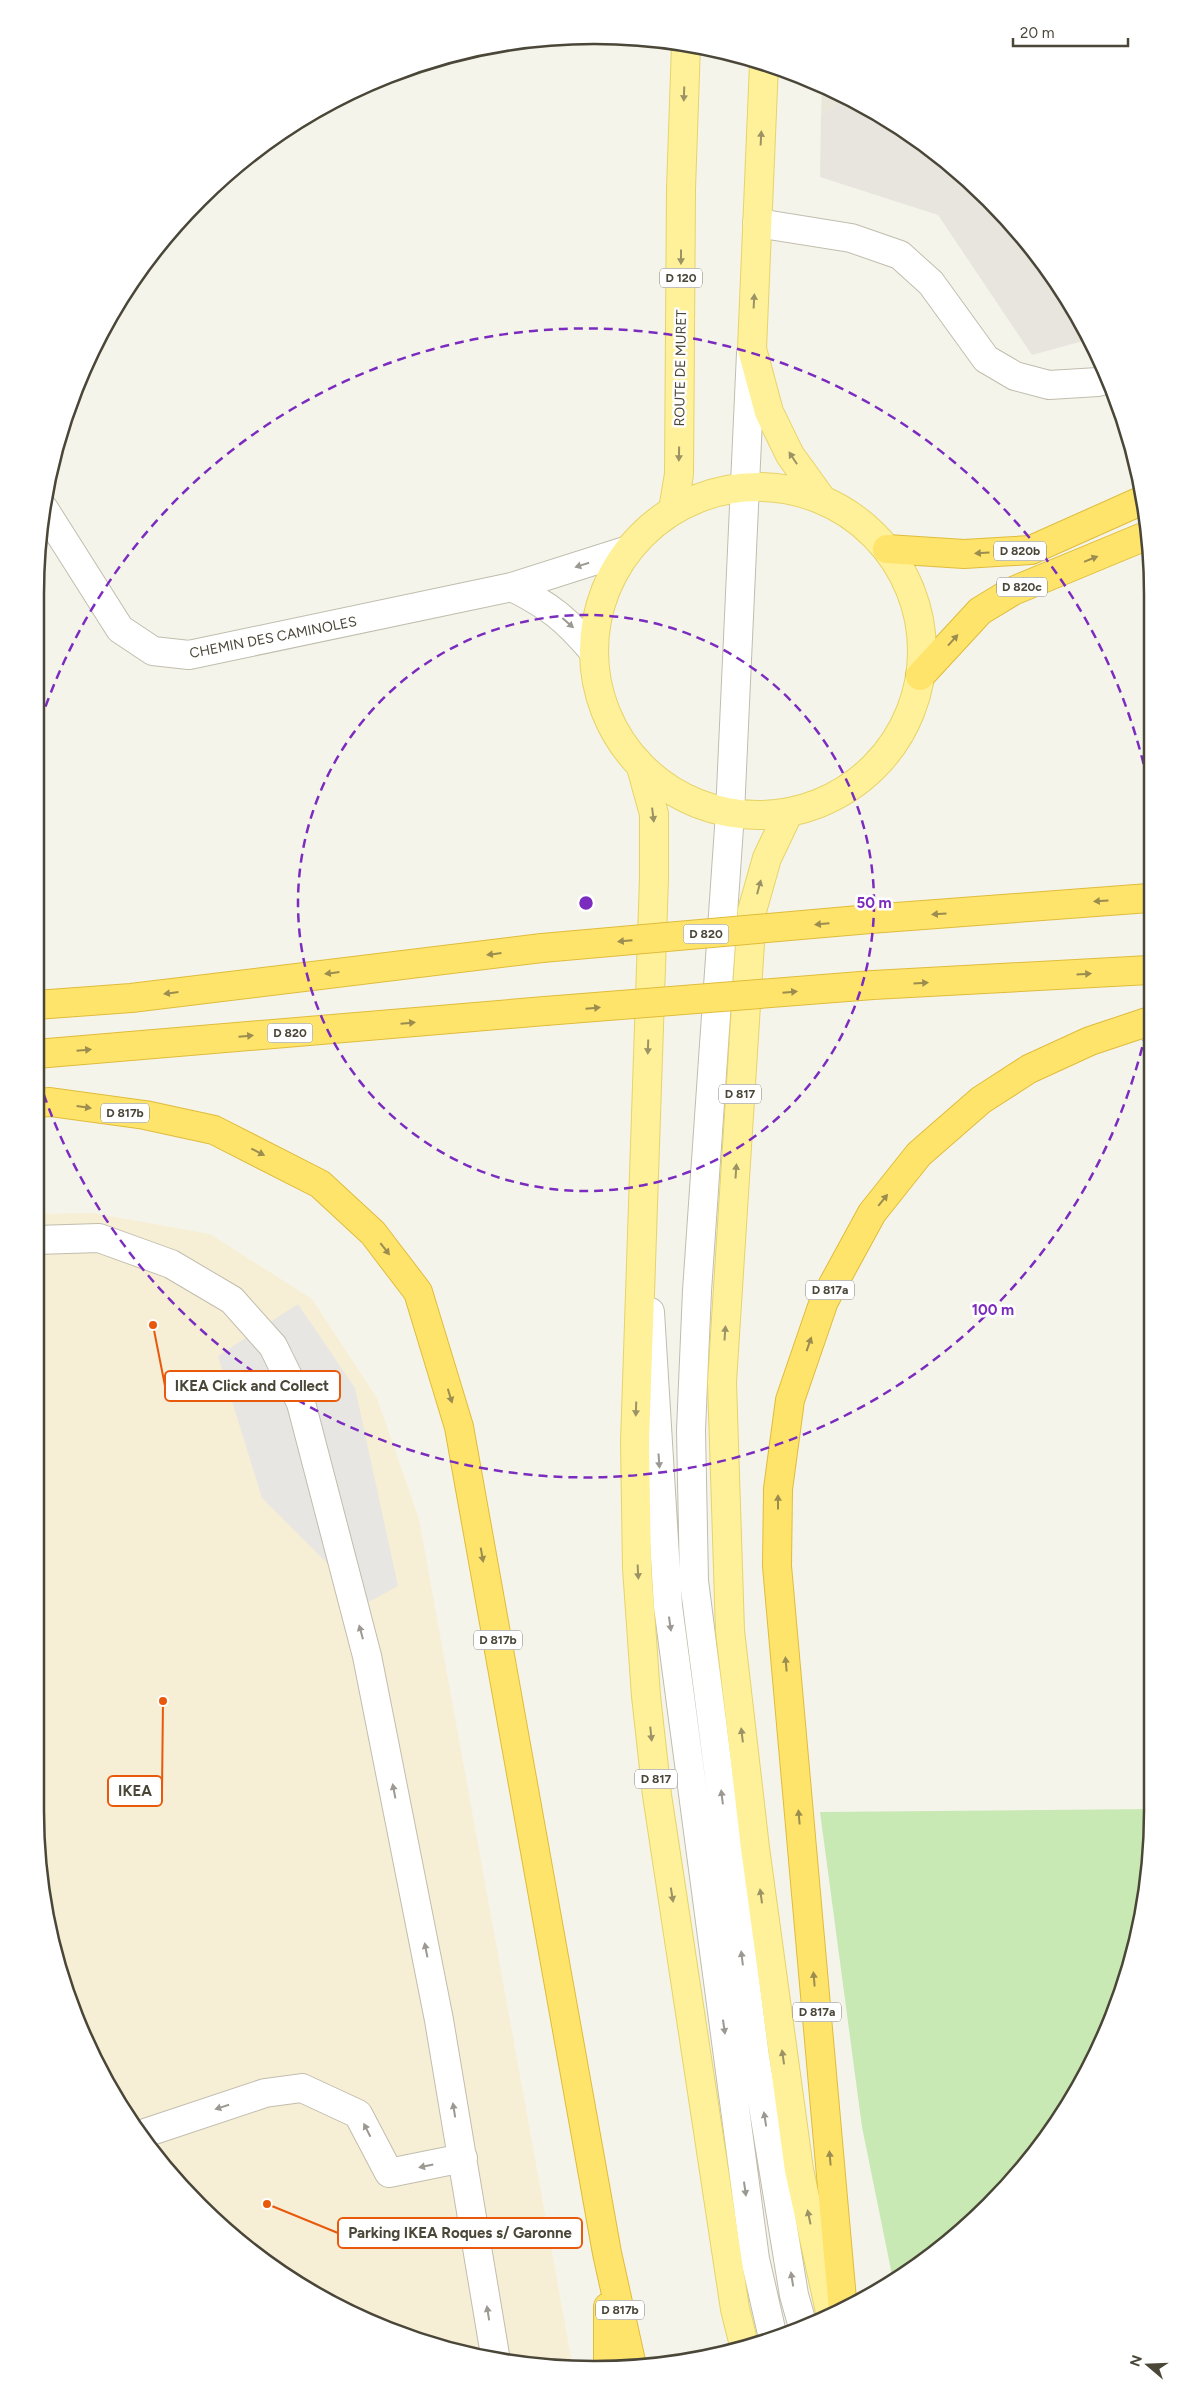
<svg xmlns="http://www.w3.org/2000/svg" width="1188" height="2405" viewBox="0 0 1188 2405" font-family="Figtree,sans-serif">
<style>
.residential{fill:#e9e7d9}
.commercial{fill:#f7eed6}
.industrial{fill:#e8e5df}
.green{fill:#c9e9b4}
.parking{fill:#e7e6e2}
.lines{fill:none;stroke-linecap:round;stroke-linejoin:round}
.minor-casing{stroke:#c1bdad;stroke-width:30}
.major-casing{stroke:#e6d369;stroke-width:30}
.highway-casing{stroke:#dfbc3b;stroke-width:30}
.minor{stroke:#fff;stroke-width:28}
.major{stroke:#fff19a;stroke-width:28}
.highway{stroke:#ffe46c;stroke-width:28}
.highway-bridge-casing{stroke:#dfbc3b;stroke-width:30;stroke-linecap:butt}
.highway-bridge{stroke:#ffe46c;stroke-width:28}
.oneway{fill:#9b9364}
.oneway2{fill:#9b8d4f}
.oneway3{fill:#9b9992}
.ring{fill:none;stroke:#7b2cbf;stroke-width:2.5;stroke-dasharray:9 6}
.labels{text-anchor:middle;stroke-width:5;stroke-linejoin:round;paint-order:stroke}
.shield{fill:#fff;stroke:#807e74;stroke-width:1}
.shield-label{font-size:12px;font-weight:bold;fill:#4a4638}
.street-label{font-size:14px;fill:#4a4638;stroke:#fff}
.rim{fill:none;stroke:#4a4638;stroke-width:2.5}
.centre{fill:#7b2cbf;stroke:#fff;stroke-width:2.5}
.ring-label{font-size:15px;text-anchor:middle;font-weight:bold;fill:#7b2cbf;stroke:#fff;stroke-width:5;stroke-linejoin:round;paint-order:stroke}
.leader{fill:none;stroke:#e8590c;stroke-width:2}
.callout-dot{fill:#e8590c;stroke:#fff;stroke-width:2}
.callout{fill:#fff;stroke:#e8590c;stroke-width:2}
.callout-label{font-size:15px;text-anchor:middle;font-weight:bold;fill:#4a4638}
</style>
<rect width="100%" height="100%" fill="#f5f4eb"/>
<path class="residential" d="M822,85L841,93L849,98L821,115Z"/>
<path class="commercial" d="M93,1213L210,1234L312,1299L377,1398L419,1519L573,2368L558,2369L485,2359L380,2328L314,2295L225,2231L151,2152L110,2090L65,1991L46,1920L35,1811L36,1214Z"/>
<path class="industrial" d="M849,98L962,174L1038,254L1087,340L1032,355L938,215L820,177L821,115Z"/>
<path class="green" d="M1152,1809C1152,1982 1071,2147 935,2254C922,2264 907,2271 893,2280L862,2127L820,1812Z"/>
<path class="parking" d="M298,1304L355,1388L398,1586L343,1616L332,1568L262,1498L218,1356Z"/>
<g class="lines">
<g class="minor-casing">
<path id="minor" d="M757,223L851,238L900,255L931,283L986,359L1015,376L1049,385L1098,382L1110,379
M751,353L730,813L697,1291L691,1430L694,1581L755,2057L794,2295L803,2327
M44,509L120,629L153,651L189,655L512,587L628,550
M512,587C550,606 566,619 594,652
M36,1240L99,1238L171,1264L232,1300L273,1346L301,1403L367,1656L439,2020L496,2361
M650,1312L668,1606L755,2259L773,2338
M139,2135L265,2093L302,2088L358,2114L389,2173L463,2158"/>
</g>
<g class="major-casing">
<path id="major" d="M764,64L752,349L769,412L790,455L821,498
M594 651a164 164 0 1 1 328 0a164 164 0 1 1-328 0Z
M673,510L679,474L681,189L686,45
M641,767L654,814V878L635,1442L637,1568L646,1696L657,1795L735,2309L745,2349
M788,814L767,858L752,911L722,1382L730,1631L755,1848L799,2170L831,2316"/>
</g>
<g class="highway-casing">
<path id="highway" d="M887,549L964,554L1031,550L1143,500
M920,676L980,611L1013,591L1148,535
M870,919L1149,898
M873,985L1149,970
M36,1005L131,998L542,948
M36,1054L545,1011
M36,1103L50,1102L145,1115L214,1130L320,1184L373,1233L418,1292L459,1427L607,2253L632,2366
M608,2307V2367
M843,2311L777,1566L778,1489L790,1400L824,1301L872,1213L919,1154L981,1100L1029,1069L1090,1041L1150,1021"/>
</g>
<use href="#minor" class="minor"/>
<use href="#major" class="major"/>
<use href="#highway" class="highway"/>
<g class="highway-bridge-casing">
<path id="highway-bridge" d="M542,948L870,919
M545,1011L873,985"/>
</g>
<use href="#highway-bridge" class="highway-bridge"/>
</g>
<defs><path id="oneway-solid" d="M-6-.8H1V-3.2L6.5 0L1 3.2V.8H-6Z" transform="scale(1.25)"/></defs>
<g class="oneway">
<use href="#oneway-solid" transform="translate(684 94) rotate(92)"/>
<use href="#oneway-solid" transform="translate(761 138) rotate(-87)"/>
<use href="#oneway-solid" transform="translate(681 257) rotate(90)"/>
<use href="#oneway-solid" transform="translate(754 301) rotate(-87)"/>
<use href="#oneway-solid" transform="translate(679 454) rotate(91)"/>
<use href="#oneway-solid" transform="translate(793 458) rotate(-123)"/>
<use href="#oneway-solid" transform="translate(653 815) rotate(83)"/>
<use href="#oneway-solid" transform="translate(759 887) rotate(-75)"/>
<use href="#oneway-solid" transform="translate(648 1047) rotate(92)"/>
<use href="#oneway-solid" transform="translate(736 1171) rotate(-86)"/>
<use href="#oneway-solid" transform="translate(725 1333) rotate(-86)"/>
<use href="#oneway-solid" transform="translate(636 1409) rotate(92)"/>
<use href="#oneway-solid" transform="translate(638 1572) rotate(87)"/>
<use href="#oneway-solid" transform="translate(651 1734) rotate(84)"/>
<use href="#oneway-solid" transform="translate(742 1735) rotate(-97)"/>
<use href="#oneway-solid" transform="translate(672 1895) rotate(81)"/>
<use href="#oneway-solid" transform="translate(761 1896) rotate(-98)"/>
<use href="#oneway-solid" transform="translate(783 2057) rotate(-98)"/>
<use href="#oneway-solid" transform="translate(809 2217) rotate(-102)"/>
</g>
<g class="oneway2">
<use href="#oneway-solid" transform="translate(982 553) rotate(176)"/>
<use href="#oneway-solid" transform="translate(1091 559) rotate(-22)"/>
<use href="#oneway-solid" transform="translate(953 640) rotate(-48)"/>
<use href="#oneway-solid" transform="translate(1101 901) rotate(176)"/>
<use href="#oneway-solid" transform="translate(939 914) rotate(176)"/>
<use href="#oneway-solid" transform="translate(822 924) rotate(175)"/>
<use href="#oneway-solid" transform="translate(625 941) rotate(175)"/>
<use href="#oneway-solid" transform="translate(494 954) rotate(173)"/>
<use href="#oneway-solid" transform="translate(332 973) rotate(173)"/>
<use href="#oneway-solid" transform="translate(1084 974) rotate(-3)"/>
<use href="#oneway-solid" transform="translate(921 983) rotate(-3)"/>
<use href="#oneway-solid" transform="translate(790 992) rotate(-5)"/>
<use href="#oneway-solid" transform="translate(171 993) rotate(173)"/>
<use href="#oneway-solid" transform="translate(593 1008) rotate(-5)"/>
<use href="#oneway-solid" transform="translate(408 1023) rotate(-5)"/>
<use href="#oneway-solid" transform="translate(246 1036) rotate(-5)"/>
<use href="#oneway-solid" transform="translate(84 1050) rotate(-5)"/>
<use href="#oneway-solid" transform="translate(84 1107) rotate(8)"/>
<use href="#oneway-solid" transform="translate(258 1152) rotate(27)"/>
<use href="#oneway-solid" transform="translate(883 1200) rotate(-51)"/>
<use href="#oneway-solid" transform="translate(385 1249) rotate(52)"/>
<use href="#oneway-solid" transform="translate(809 1344) rotate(-71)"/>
<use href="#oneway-solid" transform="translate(450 1396) rotate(73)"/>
<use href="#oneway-solid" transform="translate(778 1502) rotate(-90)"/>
<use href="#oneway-solid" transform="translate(482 1555) rotate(80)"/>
<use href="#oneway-solid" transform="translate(786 1664) rotate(-95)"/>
<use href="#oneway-solid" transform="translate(799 1817) rotate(-95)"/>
<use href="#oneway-solid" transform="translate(814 1979) rotate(-95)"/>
<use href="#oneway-solid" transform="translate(830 2158) rotate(-95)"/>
</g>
<g class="oneway3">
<use href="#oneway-solid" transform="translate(582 565) rotate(162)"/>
<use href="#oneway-solid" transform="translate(568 623) rotate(41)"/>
<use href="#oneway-solid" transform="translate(659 1461) rotate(86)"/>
<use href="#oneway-solid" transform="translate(670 1624) rotate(82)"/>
<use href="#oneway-solid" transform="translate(361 1632) rotate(-105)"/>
<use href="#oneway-solid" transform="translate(394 1791) rotate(-101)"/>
<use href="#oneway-solid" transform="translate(722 1797) rotate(-97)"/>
<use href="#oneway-solid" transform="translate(426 1950) rotate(-101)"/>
<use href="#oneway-solid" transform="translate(742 1958) rotate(-97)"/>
<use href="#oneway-solid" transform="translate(724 2027) rotate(82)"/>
<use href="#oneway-solid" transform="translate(222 2107) rotate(162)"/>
<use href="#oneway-solid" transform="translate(454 2110) rotate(-99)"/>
<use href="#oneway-solid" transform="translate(765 2119) rotate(-99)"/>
<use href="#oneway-solid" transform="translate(367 2130) rotate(-117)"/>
<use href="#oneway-solid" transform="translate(426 2166) rotate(168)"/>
<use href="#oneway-solid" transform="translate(745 2189) rotate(82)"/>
<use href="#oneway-solid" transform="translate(792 2279) rotate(-99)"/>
<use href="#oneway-solid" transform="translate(488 2313) rotate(-99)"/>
</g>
<g class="ring">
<circle cx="586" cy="903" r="288"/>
<path d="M1149 1018A575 575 0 0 1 36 1071M36 735A575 575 0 0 1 1148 783"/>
</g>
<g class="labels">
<g class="shield">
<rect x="660" y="268.5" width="42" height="19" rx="4"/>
<rect x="994" y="541.5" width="52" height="19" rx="4"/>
<rect x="997" y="577.5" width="50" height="19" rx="4"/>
<rect x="683.5" y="924.5" width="45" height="19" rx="4"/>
<rect x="267.5" y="1023.5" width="45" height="19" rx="4"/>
<rect x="719" y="1084.5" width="42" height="19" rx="4"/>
<rect x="101" y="1103.5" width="48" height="19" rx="4"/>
<rect x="806" y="1280.5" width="48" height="19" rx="4"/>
<rect x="474" y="1630.5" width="48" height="19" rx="4"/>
<rect x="635" y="1769.5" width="42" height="19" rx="4"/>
<rect x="793" y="2002.5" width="48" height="19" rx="4"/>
<rect x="596" y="2300.5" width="48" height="19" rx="4"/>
</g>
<g class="shield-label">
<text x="681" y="282">D 120</text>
<text x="1020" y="555">D 820b</text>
<text x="1022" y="591">D 820c</text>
<text x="706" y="938">D 820</text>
<text x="290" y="1037">D 820</text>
<text x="740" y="1098">D 817</text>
<text x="125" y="1117">D 817b</text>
<text x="830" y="1294">D 817a</text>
<text x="498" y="1644">D 817b</text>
<text x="656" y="1783">D 817</text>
<text x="817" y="2016">D 817a</text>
<text x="620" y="2314">D 817b</text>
</g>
<g class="street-label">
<text transform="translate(680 368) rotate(-89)" y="5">ROUTE DE MURET</text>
<text transform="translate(273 637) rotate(-11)" y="5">CHEMIN DES CAMINOLES</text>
</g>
</g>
<path d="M0 0H1188V2405H0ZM594 44H594A550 550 0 0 1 1144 594V1811A550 550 0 0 1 594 2361H594A550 550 0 0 1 44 1811V594A550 550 0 0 1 594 44Z" fill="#fff" fill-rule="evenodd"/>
<path class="rim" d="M594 44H594A550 550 0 0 1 1144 594V1811A550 550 0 0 1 594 2361H594A550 550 0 0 1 44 1811V594A550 550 0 0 1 594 44Z"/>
<circle cx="586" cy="903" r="8" class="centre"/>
<g class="ring-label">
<text x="874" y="908">50 m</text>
<text x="993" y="1315">100 m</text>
</g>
<path class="leader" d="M153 1325L165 1386M163 1701L162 1791M267 2204L338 2233"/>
<g class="callout-dot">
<circle cx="153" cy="1325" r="5"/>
<circle cx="163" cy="1701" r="5"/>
<circle cx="267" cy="2204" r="5"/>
</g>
<g class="callout">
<rect x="165" y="1371" width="175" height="30" rx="5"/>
<rect x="108" y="1776" width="54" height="30" rx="5"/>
<rect x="338" y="2218" width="244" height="30" rx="5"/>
</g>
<g class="callout-label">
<text x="252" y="1391">IKEA Click and Collect</text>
<text x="135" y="1796">IKEA</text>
<text x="460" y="2238">Parking IKEA Roques s/ Garonne</text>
</g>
<g transform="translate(1148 2365) rotate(289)" stroke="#ffffff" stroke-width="4" paint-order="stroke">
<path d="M0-4L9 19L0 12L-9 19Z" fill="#4a4638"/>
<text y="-8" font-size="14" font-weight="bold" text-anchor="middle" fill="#4a4638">N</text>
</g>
<path d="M1013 38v8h115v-8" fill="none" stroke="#4a4638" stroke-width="2.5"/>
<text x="1020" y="38" font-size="15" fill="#4a4638" stroke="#ffffff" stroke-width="4" paint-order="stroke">20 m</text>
</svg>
